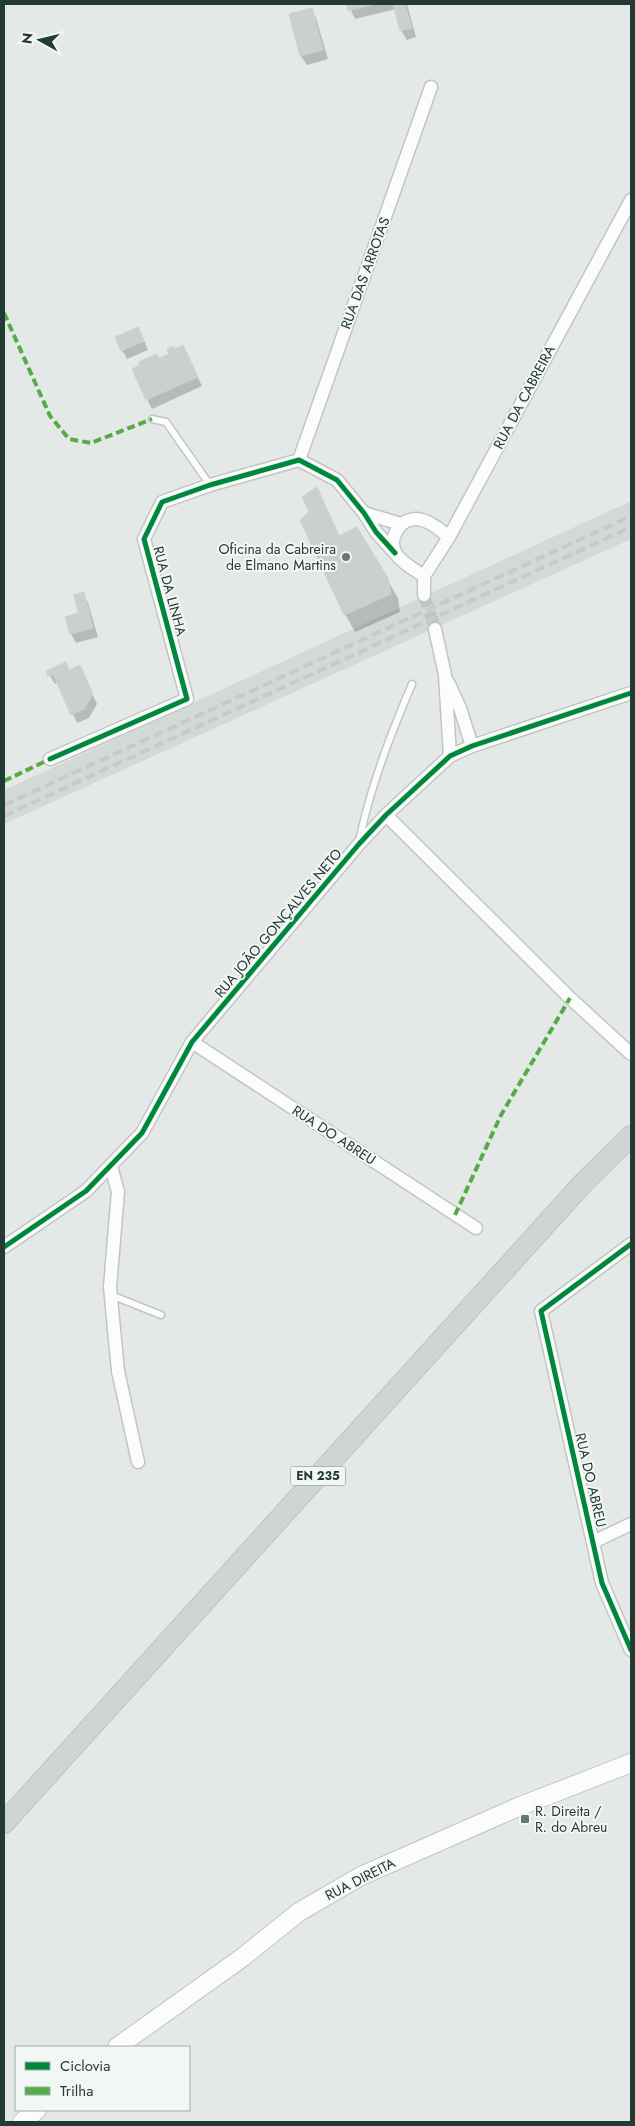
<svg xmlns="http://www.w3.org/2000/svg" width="635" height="2126" viewBox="0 0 635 2126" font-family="Jost,sans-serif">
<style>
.built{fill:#d2dad7}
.shadow{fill:#0003}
.building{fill:#cbd0ce;stroke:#cdd1d0}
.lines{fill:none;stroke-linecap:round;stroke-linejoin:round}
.minor-tunnel{stroke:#bec6c3;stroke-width:12;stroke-dasharray:12 6;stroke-linecap:butt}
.service-casing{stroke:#c1c6c4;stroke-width:9}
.minor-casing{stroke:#c1c6c4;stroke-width:15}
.secondary-casing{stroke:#c0c6c4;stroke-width:20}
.primary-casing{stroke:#bdc4c2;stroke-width:22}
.service{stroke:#fbfcfb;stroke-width:6}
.minor{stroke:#fbfcfb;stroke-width:12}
.secondary{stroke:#fbfcfb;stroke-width:18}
.primary{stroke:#ced5d3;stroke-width:20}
.rail{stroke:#c7cac9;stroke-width:4;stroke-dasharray:10 5;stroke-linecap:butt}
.quiet{stroke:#53ac45;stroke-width:4;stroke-dasharray:8 4;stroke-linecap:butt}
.cycleway-casing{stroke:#f2f7f5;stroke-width:8}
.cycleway{stroke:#00873e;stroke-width:5}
.poi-dot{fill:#677773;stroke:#f2f7f5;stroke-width:2}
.labels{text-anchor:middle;stroke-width:4;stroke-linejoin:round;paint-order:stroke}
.shield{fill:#f2f7f5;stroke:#62736e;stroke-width:1}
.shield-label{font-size:12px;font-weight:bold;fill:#243a34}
.street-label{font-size:14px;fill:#243a34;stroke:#f2f7f5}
.poi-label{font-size:14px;fill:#243a34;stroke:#f2f7f5;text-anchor:end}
</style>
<rect width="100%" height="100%" fill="#e4e9e7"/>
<path class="built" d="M631,501V539L4,824V790Z"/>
<path class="shadow" d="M348,4H407L416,37L407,40L401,30L396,9L355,19Z
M311,9L316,18L328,59L307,65L301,56L290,15Z
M143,338L148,350L127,359L122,350Z
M183,347L202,386L152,409L147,399L159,360Z
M317,489L340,537L387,579L398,598L400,612L355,632L345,614L310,513Z
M83,594L88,603L98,637L76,643L71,634L80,614Z
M80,667L97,704L89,718L77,723L58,683L55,684L48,672L69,671Z"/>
<path class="building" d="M347,4H375L348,11Z
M393,4H405L412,28L400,31Z
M312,8L323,50L300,56L289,14Z
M138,327L144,341L121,351L115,337Z
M183,345L198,377L146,400L132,369L140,365L139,362L157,354L159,358L169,354L167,349L174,346L175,349Z
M317,487L339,536L357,527L388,578L391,594L344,615L300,520L309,512L302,497Z
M84,592L93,628L70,634L65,617L78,613L74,595Z
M66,662L69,670L80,665L93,694L84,709L71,715L53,674L48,676L46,671Z"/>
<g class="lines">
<path class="minor-tunnel" d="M424,595L435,629"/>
<g class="service-casing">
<path id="service" d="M152,419L166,422L210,485
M359,841C371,785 390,736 412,684
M111,1295L161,1315"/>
</g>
<g class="minor-casing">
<path id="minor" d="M299,460L431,87
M364,513L401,524
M424,576C415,570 403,564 396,554C386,537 403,514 422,520C432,522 441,531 449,537
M424,595V576L449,537L631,200
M435,629L445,675L450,756
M448,682L460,708L472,746
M50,759L187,699L144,539L162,502L210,485L299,460L337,480L364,513L376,532L395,553
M386,815L570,998L631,1054
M192,1042L476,1228
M111,1166L118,1192L110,1287L118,1371L138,1462
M631,1244L541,1311L602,1583L631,1650
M4,1247L86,1191L142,1133L192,1042L359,844L386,815L450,756L472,746L631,693
M593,1542L631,1524"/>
</g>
<g class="secondary-casing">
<path id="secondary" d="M117,2047L243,1957L299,1912L361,1876L518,1807L631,1763
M22,2122L37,2110"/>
</g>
<g class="primary-casing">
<path id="primary" d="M4,1823L585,1181L631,1136"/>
</g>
<use href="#service" class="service"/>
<use href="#minor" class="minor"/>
<use href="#secondary" class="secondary"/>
<use href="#primary" class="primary"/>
<path class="rail" d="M4,805L631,516
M4,816L631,527"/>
<path class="quiet" d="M4,313L50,416L69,439L91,443L152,419
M4,781L50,759
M455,1215L501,1115L570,998"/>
<g class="cycleway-casing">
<path id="cycleway" d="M50,759L187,699L144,539L162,502L210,485L299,460L337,480L364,513L376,532L395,553
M631,1244L541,1311L602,1583L631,1650
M4,1247L86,1191L142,1133L192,1042L359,844L386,815L450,756L472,746L631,693"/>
</g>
<use href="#cycleway" class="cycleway"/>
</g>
<g class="poi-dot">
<circle cx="346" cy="557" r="5"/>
<rect x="520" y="1814" width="10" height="10" rx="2.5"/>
</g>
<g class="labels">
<rect class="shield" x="290.5" y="1466.5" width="55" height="19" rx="4"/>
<g class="shield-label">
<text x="318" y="1480">EN 235</text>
</g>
<g class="street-label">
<text transform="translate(365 273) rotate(-70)" y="5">RUA DAS ARROTAS</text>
<text transform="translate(524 397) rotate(-62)" y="5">RUA DA CABREIRA</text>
<text transform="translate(170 591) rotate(75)" y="5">RUA DA LINHA</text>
<text transform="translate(278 923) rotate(-50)" y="5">RUA JOÃO GONÇALVES NETO</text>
<text transform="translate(334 1135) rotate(33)" y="5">RUA DO ABREU</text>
<text transform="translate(591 1480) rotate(77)" y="5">RUA DO ABREU</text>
<text transform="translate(360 1879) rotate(-27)" y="5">RUA DIREITA</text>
</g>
<g class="poi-label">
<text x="336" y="554">Oficina da Cabreira<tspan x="336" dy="16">de Elmano Martins</tspan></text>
<text x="535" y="1816" text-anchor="start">R. Direita /<tspan x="535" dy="16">R. do Abreu</tspan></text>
</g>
</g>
<rect width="635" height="2126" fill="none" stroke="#243a34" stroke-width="10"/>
<rect x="15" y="2046" width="175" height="65" fill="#f2f7f5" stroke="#a0aba8"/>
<rect x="25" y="2062" width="25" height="8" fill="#00873e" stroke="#a0aba8"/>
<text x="60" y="2071" font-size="15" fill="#243a34">Ciclovia</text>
<rect x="25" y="2087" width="25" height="8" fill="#53ac45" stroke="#a0aba8"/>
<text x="60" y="2096" font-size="15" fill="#243a34">Trilha</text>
<g transform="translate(40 40) rotate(278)" stroke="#f2f7f5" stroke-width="4" paint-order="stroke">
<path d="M0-4L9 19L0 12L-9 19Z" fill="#243a34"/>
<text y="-8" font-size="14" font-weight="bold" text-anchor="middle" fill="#243a34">N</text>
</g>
</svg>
